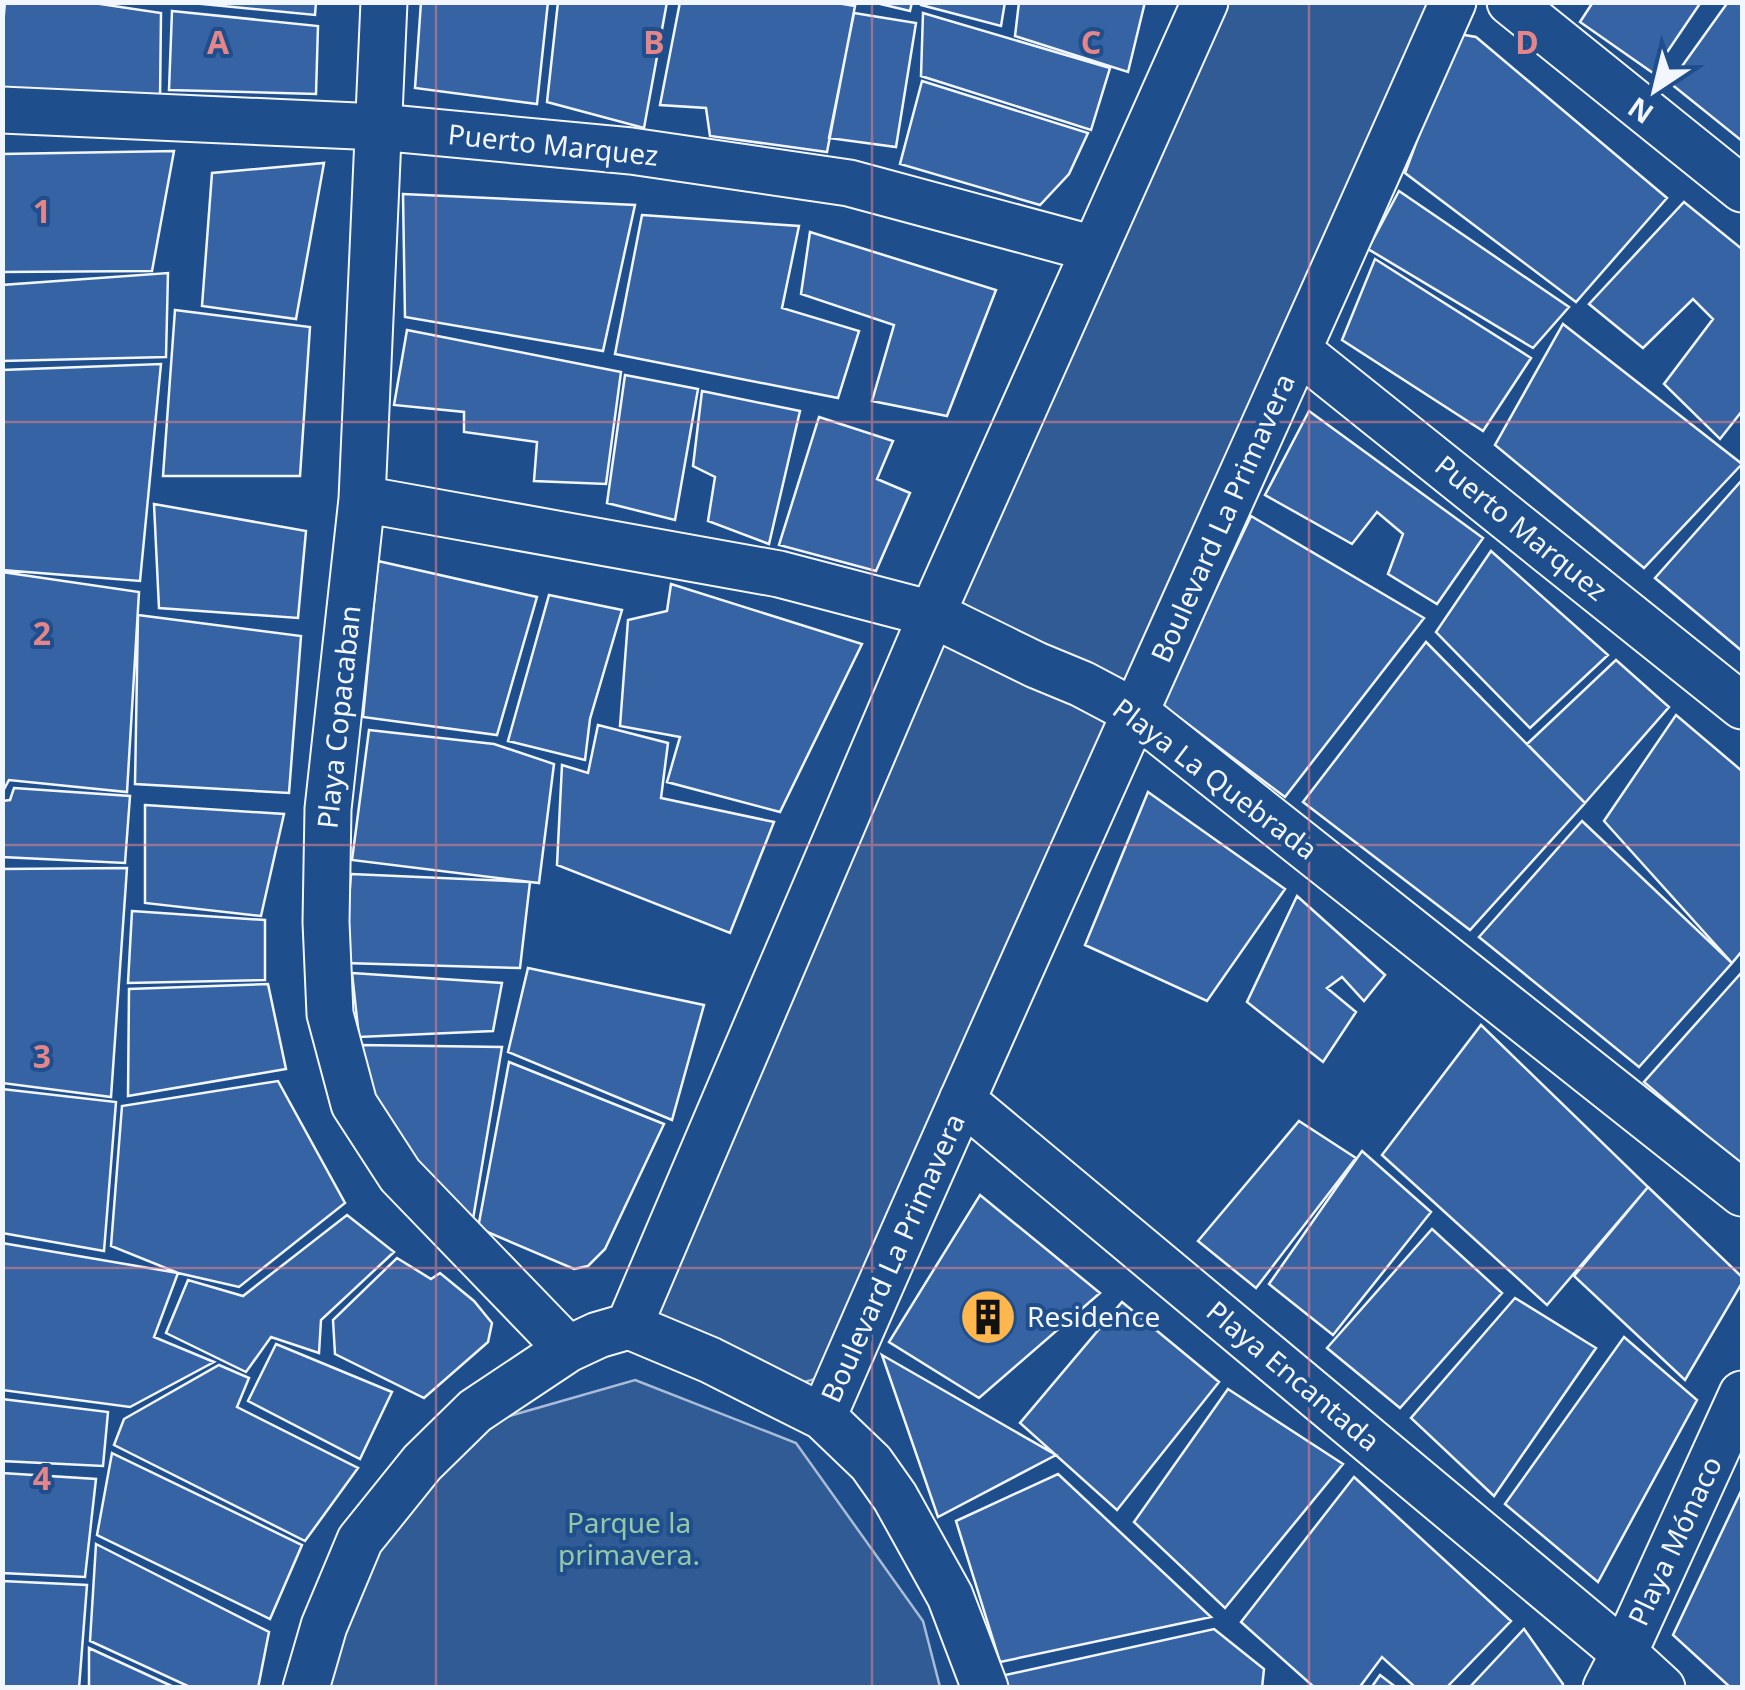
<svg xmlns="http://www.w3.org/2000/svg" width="1745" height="1690" viewBox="0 0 1745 1690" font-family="'Noto Sans',sans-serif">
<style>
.built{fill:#305b95;stroke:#a8bbd7;stroke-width:2.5}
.building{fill:#3563a3;stroke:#f2f6ff;stroke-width:2.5}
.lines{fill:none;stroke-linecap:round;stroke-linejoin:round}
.street-casing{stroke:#f2f6ff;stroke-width:49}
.street{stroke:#1f4e8c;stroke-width:45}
.grid{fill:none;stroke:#e38589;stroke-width:2.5;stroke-opacity:0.55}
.labels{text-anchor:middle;stroke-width:8;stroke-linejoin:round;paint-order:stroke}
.street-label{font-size:28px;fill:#f2f6ff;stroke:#1f4e8c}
.poi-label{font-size:28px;fill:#f2f6ff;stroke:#1f4e8c;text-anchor:start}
.park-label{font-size:28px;fill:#97c8a6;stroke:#1f4e8c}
.grid-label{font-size:32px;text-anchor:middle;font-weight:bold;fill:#e38589;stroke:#1f4e8c;stroke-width:8;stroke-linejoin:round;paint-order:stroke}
</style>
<rect width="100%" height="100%" fill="#1f4e8c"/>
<path class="built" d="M1215,3H1436L825,1371L815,1379L797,1384L657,1318Z
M635,1380L796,1443L923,1621L940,1687L328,1688L374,1541L499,1419Z"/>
<path class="building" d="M5,2H87L161,13L160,100L2,93V37Z
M182,2H316L315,15Z
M421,2H548L537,104L415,88Z
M558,2H667L644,128L547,102Z
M680,2H831L855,6L827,152L710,136L706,108L660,105Z
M872,2H912L910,11Z
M921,2H1005L1001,26L921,5Z
M1019,2H1145L1128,72L1015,36Z
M1593,2H1701L1653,73L1580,22Z
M1728,2H1742V141L1670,83Z
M172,11L318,26L316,94L169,90Z
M854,13L916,23L896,147L829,138Z
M923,13L1110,68L1091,130L921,76Z
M1459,34L1476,37L1667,198L1576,302L1405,173L1453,43Z
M922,81L1088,133L1069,174L1040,205L900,164Z
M174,151L152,271L2,272V154Z
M324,163L296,319L202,306L212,173Z
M1399,191L1569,307L1533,348L1368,249Z
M403,194L635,205L603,351L405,317Z
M1684,202L1742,249V411L1720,439L1664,384L1713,319L1693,299L1643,348L1589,304Z
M642,215L799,226L782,308L859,331L838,398L615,354Z
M810,232L996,290L947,416L872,401L894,325L801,294Z
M1375,259L1531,358L1483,431L1342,340Z
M168,273L166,357L2,361V285Z
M175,310L310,327L300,476H163Z
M1563,324L1742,464L1644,568L1495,445Z
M407,330L621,372L606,484L534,481L537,442L464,432V412L394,405Z
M161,364L140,581L2,570V370Z
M625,375L698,389L675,520L607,503Z
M702,391L800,411L769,544L708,521L715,477L693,466Z
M1309,411L1483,538L1437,604L1388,574L1403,534L1377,512L1352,544L1265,495Z
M819,417L893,441L877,479L910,493L876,571L779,545Z
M1742,480V651L1655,578Z
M154,504L306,531L298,618L159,608Z
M1251,516L1424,618L1285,797L1161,704Z
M1491,551L1608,655L1530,728L1436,632Z
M378,561L537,597L497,735L363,717Z
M2,572L139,592L127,792L9,780L2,793Z
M671,584L862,644L780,812L667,782L680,737L620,726L628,620L667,611Z
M549,595L622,610L590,719L585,760L508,741Z
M138,615L301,636L289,793L135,784Z
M1426,642L1585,803L1470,930L1303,802Z
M1616,660L1669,707L1585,803L1527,744Z
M1676,715L1742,771V951L1732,963L1604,821Z
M598,725L668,743L661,798L774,822L730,933L557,865L562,765L588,773Z
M369,730L494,744L554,764L539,883L352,860Z
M14,788L130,796L125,863L2,857V801L10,800Z
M1148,792L1285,889L1207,1001L1085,945Z
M145,805L284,814L261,916L145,903Z
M1582,821L1732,963L1639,1067L1479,937Z
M127,868L111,1097L2,1083V869Z
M351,874L530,882L520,968L344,963Z
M1297,896L1385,975L1364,1001L1342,977L1327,988L1356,1012L1323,1062L1247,1002Z
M132,911L265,920V980L128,983Z
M528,968L704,1005L672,1120L508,1052Z
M1742,972V1166L1644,1082Z
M352,973L502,983L493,1031L359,1037Z
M268,984L286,1069L128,1096L129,989Z
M1481,1025L1648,1187L1547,1305L1382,1155Z
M360,1045L502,1047L472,1225L403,1149L371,1105Z
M509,1062L664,1124L605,1249L588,1266L574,1269L478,1228Z
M278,1081L345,1203L239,1287L178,1273L111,1246L122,1106Z
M2,1089L116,1102L104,1251L2,1233Z
M1299,1121L1356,1158L1256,1288L1198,1241Z
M1362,1151L1431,1212L1333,1335L1269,1284Z
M1648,1187L1742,1277V1283L1685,1380L1574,1276Z
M980,1195L1100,1293L979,1398L889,1342Z
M347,1215L394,1252L321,1320L319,1353L271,1337L246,1372L166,1333L188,1280L243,1296Z
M1432,1229L1502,1293L1400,1408L1327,1348Z
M2,1243L178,1273L154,1337L214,1362L130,1407L2,1390Z
M397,1258L431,1279L440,1273L474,1301L492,1323L488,1342L424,1398L335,1354L333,1320Z
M1515,1298L1596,1348L1494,1496L1411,1418Z
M1122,1302L1219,1382L1117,1510L1020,1423Z
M1624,1337L1697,1400L1598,1582L1505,1504Z
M276,1344L392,1392L360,1459L248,1401Z
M882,1355L1056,1455L938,1517Z
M219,1365L249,1378L237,1407L358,1468L305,1541L114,1445L124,1419Z
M1228,1389L1343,1464L1225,1608L1134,1522Z
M2,1399L108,1412L103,1466L2,1461Z
M112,1453L302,1545L270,1619L97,1535Z
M2,1473L96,1479L85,1577L2,1573Z
M1058,1474L1211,1617L1000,1662L956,1521Z
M1354,1477L1511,1621L1446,1688H1416L1382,1657L1359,1688H1315L1241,1622Z
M1742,1489V1688H1731L1673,1635Z
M96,1544L269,1632L258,1688H192L90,1641Z
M2,1581L87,1585L79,1688H2Z
M1214,1629L1264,1669L1262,1688H1003L1001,1676Z
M1524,1629L1563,1684L1561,1688H1469Z
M89,1648L176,1688H89Z
M1380,1675L1397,1688H1371Z"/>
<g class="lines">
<g class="street-casing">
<path id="street" d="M384,2L362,499L328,809L326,922L330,1014L354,1104L400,1175L568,1349
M1510,2L1742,189
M2,110L379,127L631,151L849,183L1094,249
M1299,351L1742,706
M362,499L779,574L932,614L1036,665L1082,684L1135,712L1742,1193
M962,1100L1624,1653L1662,1688
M629,1326L932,614L1205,2
M823,1417C1028,944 1244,475 1453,2
M306,1688L324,1626L360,1540L422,1463L475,1411L568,1349L598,1335L629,1326L710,1360L823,1417L871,1463L895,1497L950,1596L985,1688
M1606,1688L1624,1653L1742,1394"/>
</g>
<use href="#street" class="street"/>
</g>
<path class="grid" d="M436,2V1688M872,2V1688M1309,2V1688M2,422H1742M2,845H1742M2,1268H1742"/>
<defs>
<g id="building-disc" transform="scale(2.875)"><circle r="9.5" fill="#ffb74d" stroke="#1f4e8c"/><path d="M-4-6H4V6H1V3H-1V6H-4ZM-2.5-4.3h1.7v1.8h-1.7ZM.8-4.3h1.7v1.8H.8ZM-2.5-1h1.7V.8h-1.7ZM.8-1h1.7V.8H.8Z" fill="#111"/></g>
</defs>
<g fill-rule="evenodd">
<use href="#building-disc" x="988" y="1317"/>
</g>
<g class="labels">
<g class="street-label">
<text transform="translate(553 145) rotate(6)" y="10">Puerto Marquez</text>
<text transform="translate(1223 518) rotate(-66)" y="10">Boulevard La Primavera</text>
<text transform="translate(1521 528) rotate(39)" y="10">Puerto Marquez</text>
<text transform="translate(339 717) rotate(-84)" y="10">Playa Copacaban</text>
<text transform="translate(1215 779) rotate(37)" y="10">Playa La Quebrada</text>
<text transform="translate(893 1258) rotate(-66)" y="10">Boulevard La Primavera</text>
<text transform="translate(1293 1376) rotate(40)" y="10">Playa Encantada</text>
<text transform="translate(1675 1541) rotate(-65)" y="10">Playa Mónaco</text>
</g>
<g class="poi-label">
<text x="1027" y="1327">Residence</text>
</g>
<g class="park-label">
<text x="629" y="1533">Parque la<tspan x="629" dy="32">primavera.</tspan></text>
</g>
</g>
<g class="grid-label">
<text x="218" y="54">A</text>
<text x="654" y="54">B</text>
<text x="1091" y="54">C</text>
<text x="1527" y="54">D</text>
<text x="42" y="223">1</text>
<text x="42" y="645">2</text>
<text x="42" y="1068">3</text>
<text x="42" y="1490">4</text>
</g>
<rect width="1745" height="1690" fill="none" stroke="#f2f6ff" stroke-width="10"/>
<g transform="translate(1655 90) rotate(215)" stroke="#1f4e8c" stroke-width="8" paint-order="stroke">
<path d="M0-8L18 38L0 25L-18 38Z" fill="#f2f6ff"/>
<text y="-15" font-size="28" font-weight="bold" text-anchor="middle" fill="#f2f6ff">N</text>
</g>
</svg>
